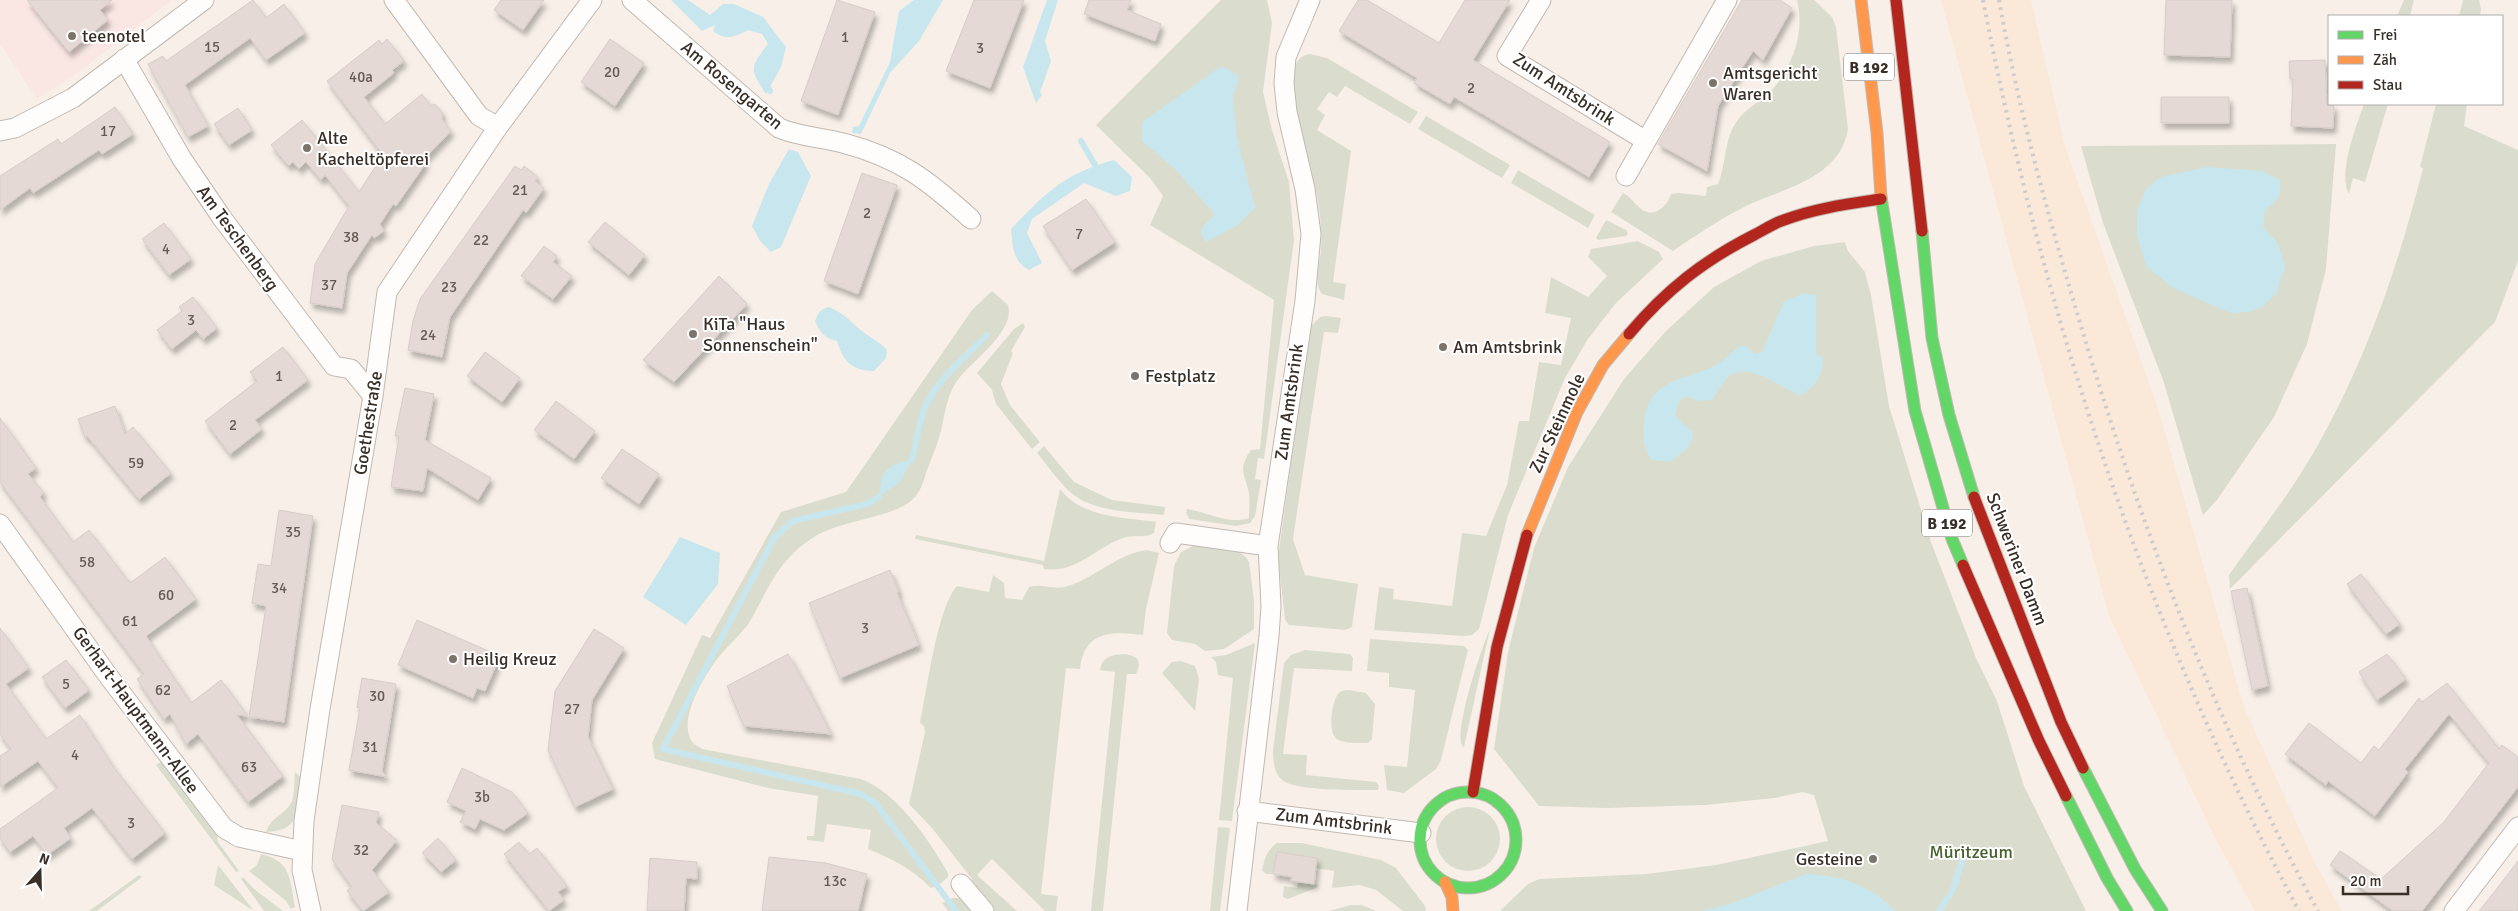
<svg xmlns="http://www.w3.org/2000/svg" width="2518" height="911" viewBox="0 0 2518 911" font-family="Signika,sans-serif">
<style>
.built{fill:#fae8d9}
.education{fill:#fae7e4}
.green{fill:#daddce}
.water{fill:#c8e6ed}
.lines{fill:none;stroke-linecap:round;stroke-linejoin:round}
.stream{stroke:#c8e6ed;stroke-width:6}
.building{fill:#e4d9d4;stroke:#d7cdc8;filter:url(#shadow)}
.street-casing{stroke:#c1b9b2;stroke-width:21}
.fast-casing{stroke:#c1b9b2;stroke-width:13}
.slow-casing{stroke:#c1b9b2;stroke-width:13}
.jam-casing{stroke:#c1b9b2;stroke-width:13}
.street{stroke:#fefdfc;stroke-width:19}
.fast{stroke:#63d668;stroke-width:11}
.slow{stroke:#ff974d;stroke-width:11}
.jam{stroke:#b3261e;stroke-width:11}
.rail{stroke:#cecbc9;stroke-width:4;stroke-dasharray:2.5 5;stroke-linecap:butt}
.poi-dot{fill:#7c736b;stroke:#fff;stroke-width:2}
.labels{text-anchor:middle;stroke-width:4;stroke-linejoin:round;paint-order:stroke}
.number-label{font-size:15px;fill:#665b54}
.shield{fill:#fff;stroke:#746d68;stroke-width:1}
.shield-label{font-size:16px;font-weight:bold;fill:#392f27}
.poi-label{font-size:18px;fill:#392f27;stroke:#fff;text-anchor:start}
.street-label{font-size:18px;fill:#392f27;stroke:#fff}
.park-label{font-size:18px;fill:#47602e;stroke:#fff}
</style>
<defs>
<filter id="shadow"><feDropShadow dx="3" dy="5.5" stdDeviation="2.5" flood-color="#0004"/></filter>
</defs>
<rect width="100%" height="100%" fill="#f8f0e8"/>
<path class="built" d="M1941,0H2031L2065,146L2158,408L2244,707L2314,861L2342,911H2255L2217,842L2109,616Z"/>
<path class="education" d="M0,0H172L71,78L37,99L0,44Z"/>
<path class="green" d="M1221,0H1267L1272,23L1263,92L1272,130L1289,182L1294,240L1264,459L1258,458L1255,479L1261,480L1255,516L1250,523L1236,526L1189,519L1186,512L1187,509C1208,512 1228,525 1249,518C1249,510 1250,501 1249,493C1245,474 1237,470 1251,450L1260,449L1274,300L1150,225L1163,196L1150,178L1096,125Z
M1797,0H1814L1832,17L1836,27L1848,129C1840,179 1783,188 1744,207C1719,220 1696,235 1673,251L1611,212L1623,193C1631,197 1632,201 1638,206C1651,220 1666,209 1671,194L1679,193L1706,196L1707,187L1718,184C1726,165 1724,142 1735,124C1744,109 1760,102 1772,90C1793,66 1805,31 1797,0Z
M2404,0H2414L2410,16H2397Z
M2463,0H2479L2481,9L2480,16H2459Z
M1310,54L1327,58L1418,112L1410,124L1345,86L1337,97L1329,92L1317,109L1325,115L1317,130L1351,151L1333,282L1346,284L1344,300L1322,294C1314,283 1318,271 1320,258C1324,227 1318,198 1311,168C1306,145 1273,59 1310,54Z
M2364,104H2388L2365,182L2353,178L2349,194C2337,174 2357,124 2364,104Z
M2436,104H2467L2464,126L2518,150V261L2495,322L2230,589L2229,575C2260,531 2293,490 2319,443C2368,355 2398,266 2423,168L2420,167Z
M1426,116L1510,165L1502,178L1418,129Z
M2336,144L2326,269L2307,344L2274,417L2217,500L2203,515L2163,380L2103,223L2081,146Z
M1518,170L1595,215L1588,228L1511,183Z
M1606,220L1626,230L1628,234L1626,236L1598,240L1596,238Z
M1638,241L1659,252L1663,259L1616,303L1588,339L1565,378L1508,515L1479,629L1472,635L1463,636L1374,630L1379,587L1394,589L1393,599L1452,606L1462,533L1486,536L1507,485L1519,421H1529L1539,362L1561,365L1571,318L1545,313L1551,277L1588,297L1607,276L1588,257L1591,249Z
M1845,242L1848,251L1865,272L1871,295L1889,406L1931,542L1976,658L1997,701L2024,786L2086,911H1500L1528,884L1539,879L1646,874L1716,865L1828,841L1814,795L1802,792L1775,798L1705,805L1606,808L1539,806L1494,749L1508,652L1534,548L1568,467L1624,379L1666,331L1714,287L1761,261L1814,246Z
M992,291L1008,305C1016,332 971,361 957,381C945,398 945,419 939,438C935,450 930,462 926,473C923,483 920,493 912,500C893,518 838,520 811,539C776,563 769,589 749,623C741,634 730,644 721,654C707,671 675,721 693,743C695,745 700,747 702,749L861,779C897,792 929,840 948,873V877L940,884L931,888C912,869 893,859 868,849L871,830L827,824L824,842L807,840V836H814L818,796L768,788L655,759L652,743L702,635L710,638L781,512L846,492L972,310Z
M1326,316L1341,318L1338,333L1324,332L1293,539L1305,575L1358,584L1352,627L1346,630L1289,625L1285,620L1278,557L1310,327L1320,317Z
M1023,323L1025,327L1011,351L1013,353L1001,384L1010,405L1040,442L1032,449L996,404L992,390L977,373L1014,329Z
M1044,446L1074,482L1112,500L1165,507L1164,515C1134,512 1094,513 1070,492C1058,481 1048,466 1037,453Z
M1060,489C1082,518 1123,517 1156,522L1154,533C1146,538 1136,535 1127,537C1097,545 1078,574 1044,569L1043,565L915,539L916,535L1044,561Z
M1195,545C1212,545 1242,546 1249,562L1254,601V629L1224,649L1205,651L1195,644L1172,640L1167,633L1174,566L1181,552Z
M1147,550L1159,553L1146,609L1143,635C1113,631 1084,630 1080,669L1066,668L1041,894L1058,896L1056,911H1045L992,859L977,875L1017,911H993L969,883L972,879L932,828L909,804L925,732L924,726L920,723C927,691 937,608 957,586L989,592L993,575L1004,583L1005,598L1022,600L1029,587C1042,583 1055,591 1068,586C1096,577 1117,554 1147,550Z
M1490,629L1464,747L1462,746C1454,729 1481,649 1490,629Z
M1370,639L1464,646L1468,650L1441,760L1436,769L1404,793L1387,790L1384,765L1407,767L1415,690L1389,687V673L1367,671Z
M1255,643L1232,821L1219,820L1233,678L1218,675L1216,662L1211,657L1226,655Z
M1305,650L1350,654L1353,658L1352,671L1294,668L1283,754L1307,755L1306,775L1376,782L1379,786L1378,790C1357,790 1302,791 1285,782C1274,776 1273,761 1273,750L1284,663L1291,655Z
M1124,654C1137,656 1143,660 1136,674H1127L1103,911H1091L1115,672L1100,670C1102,657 1111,655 1124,654Z
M1181,661L1195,666L1199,679L1195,711L1162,673L1172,662Z
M1349,690L1366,693L1375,704L1372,739L1368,743C1359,743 1345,744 1337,739C1327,732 1332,702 1338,694C1341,690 1345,690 1349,690Z
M161,762L166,763L216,831L218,842L239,871L236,872L156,765Z
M295,772L302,778C298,807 303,831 266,832C272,815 286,815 292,801C295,793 294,781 295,772Z
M1436 839a32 32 0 1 1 64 0a32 32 0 1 1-64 0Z
M1218,827L1230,828L1220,911H1210Z
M1277,843H1302L1381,860L1396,868L1425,906L1426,911H1403L1376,890L1360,885L1332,888L1334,871L1316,868L1317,858L1277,852L1273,874H1266L1262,870C1265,858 1266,851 1277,843Z
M261,854C292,861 290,881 295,907L291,909L286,901L249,871L257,865Z
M218,865L254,911L214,885Z
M139,875L142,877L97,911H89Z
M243,877L254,889L283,911H264L241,879Z
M1298,882L1318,885V887L1288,899L1283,897L1284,886L1297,888Z
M953,898H961L975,911H948L942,903Z
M1351,905H1362L1376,911H1329Z"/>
<path class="water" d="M671,0H688L710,15L723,4H734L763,17L786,47L781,67L766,94C749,69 750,67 768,44L762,34L748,30C735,37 726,41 713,31L715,25L702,31Z
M914,0H943L919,41L890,73L861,134L852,133L853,127L859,126L890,62L899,11Z
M1047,0H1058L1045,41L1051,61L1040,92L1042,95L1036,103L1023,67Z
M1222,66L1239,76L1233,97L1236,133L1255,208L1238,225L1206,242L1201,232L1205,224L1215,215L1175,169L1142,141V122Z
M789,149L798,152L811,176L781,247L771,252L760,241L752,226L769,184Z
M1114,160L1132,177L1130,191L1116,196L1084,183L1032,219L1027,233L1042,263L1029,270C1012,261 1013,246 1011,229C1047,192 1063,174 1114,160Z
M2207,167L2262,171L2280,180C2282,196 2277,201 2265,210L2263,227L2278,244L2285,267L2276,294L2262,307L2248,312L2230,313L2173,288L2146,266L2137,235V211L2147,188L2161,177Z
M1804,293L1816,295V354L1823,358C1824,375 1814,388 1800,396C1781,387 1747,360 1728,377C1722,383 1717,393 1712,400L1699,401L1686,396L1678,403L1675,415L1686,427L1692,430L1693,436L1688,448L1670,462L1652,460C1643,448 1643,438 1644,424C1647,383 1674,382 1705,370C1719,365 1728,357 1739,346H1746L1754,354L1762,352L1784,301Z
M829,307C843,313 847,318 858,328C868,337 878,340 887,350L886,358L874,371C853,371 843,362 837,341C826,339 820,333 815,321C818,313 820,309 829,307Z
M904,461H911L900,482L879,497C882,474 882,469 904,461Z
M680,537L720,553L718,584L686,625L643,597Z
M1806,874C1841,876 1870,884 1895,911H1701L1729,904Z"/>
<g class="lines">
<path class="stream" d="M769,89L770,91
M1081,141L1095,165
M911,461C916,447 917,433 921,419C930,384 963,360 987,335
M879,497L867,504L793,521L774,538L663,749L861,794L876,804L956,911
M1939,911L1953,890L1966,848"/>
</g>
<path class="building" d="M27,0H112L100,10L108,20L69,52Z
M253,0L266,18L284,4L305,33L266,60L250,38L185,85L208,126L188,137L148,64L163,56L166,61Z
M501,0H544L523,30L494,10Z
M837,0L875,12L838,115L801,101Z
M974,0H1024L990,88L946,71Z
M1089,0H1131L1127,10L1161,24L1155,41L1084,14Z
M1358,0H1367L1439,43L1465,0H1510L1473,60L1610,142L1589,177L1454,97L1450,104L1414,83L1417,78L1339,31Z
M1742,0H1780L1792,8L1763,60L1753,51L1718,106L1707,171L1658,144Z
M2166,0H2232L2230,57L2164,55Z
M387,39L404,61L392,70L394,73L364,97L385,124L422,94L431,106L435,104L442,112V119L451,131L422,161L426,163L396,206L393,204L380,224L384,231L374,238L372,235L347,273L342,308L310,303L315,264L349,206L325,175L321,180L306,162L299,169L293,162L289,166L271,145L302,120L359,192L383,155L327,81L379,40L382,44Z
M610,39L644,63L615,106L581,82Z
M2325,60L2327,105H2334L2333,128L2291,126L2293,79H2290L2289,61Z
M2161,97H2229V123H2161Z
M115,107L133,134L102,154L99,150L33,193L30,188L0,210V176L58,139L61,144Z
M238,108L252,130L229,145L214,124Z
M515,166L521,170L524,166L538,177L535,181L544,188L526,213L523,210L450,317L442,357L408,350L413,321L420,299Z
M862,173L897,185L858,294L824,281Z
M1086,199L1115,242L1072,270L1043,226Z
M605,222L645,255L629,275L588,242Z
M164,223L191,259L169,275L142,239Z
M544,246L557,256L553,262L572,276L553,299L521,276Z
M719,276L747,304L674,382L643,360Z
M193,297L217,328L203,339L196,330L172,349L157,330L182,311L179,307Z
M283,347L308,380L255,420L262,429L230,454L205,421L257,381L250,372Z
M485,352L520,378L502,402L467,376Z
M405,388L434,394L425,440L491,478L478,500L427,468L423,491L391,487L399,436H395Z
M556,401L595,431L574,459L534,430Z
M115,406L125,434L133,427L171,473L139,499L87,436L85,437L78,419Z
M0,418L36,468L28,474L44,493L40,497L73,542L89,530L130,583L165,557L196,599L146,636L191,703L221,680L248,716L237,715L283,776L248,802L198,734L186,744L170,714L164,719L137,679L144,674L0,482Z
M622,449L659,474L639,504L601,478Z
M279,510L313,516L284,722L249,717L266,606L252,603L258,564L271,566Z
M890,570L899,592L897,593L919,645L840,678L809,603Z
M2361,574L2400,624L2386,634L2347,584Z
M2247,588L2268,686L2252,690L2231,591Z
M417,620L500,656L485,691L477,688L473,698L398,665Z
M0,628L29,668L6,684L46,739L80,715L112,765L165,833L132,859L92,808L64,828L71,838L47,855L33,836L10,852L0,838V829L58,788L38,761L0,787V756L11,749L0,734Z
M594,629L624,648L592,700L590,718L588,737L613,789L575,807L548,750L555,691Z
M788,654L806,685L831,734L744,726L727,686Z
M2387,654L2406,679L2377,700L2359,672Z
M66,660L89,690L65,708L42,677Z
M362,678L396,684L382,771L387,777L349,770L360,708L357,707Z
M2447,683L2499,749L2502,745L2518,757V787L2422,911H2393L2330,865L2340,851L2381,879L2443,823L2489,763L2449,714L2405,769L2408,772L2375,816L2328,781L2326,785L2285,754L2309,723L2361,763L2374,746L2379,750L2419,698L2422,702Z
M462,768L512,792L528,813L504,830L480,819L475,829L460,822L466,811L447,802Z
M342,805L379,812L376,823L397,840L372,870L389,892L363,911L347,891L352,887L332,859Z
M438,838L456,860L441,872L422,853Z
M519,842L529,854L537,848L567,886L558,892L564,900L549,911L504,854Z
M1277,852L1317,858L1314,884L1291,881L1292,877L1273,874Z
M769,857L826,863L867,874L858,911H762Z
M650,858L697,862V879L686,878L684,911H647Z
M2518,861V911H2479L2492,895Z"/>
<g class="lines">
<g class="street-casing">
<path id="street" d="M394,0L479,116L498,127
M632,0L779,128C800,137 821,137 843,143C900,158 928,180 971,219
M1541,0L1507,56L1646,141
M124,59L182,159L222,218L334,366L351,369L373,396
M0,131L15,128L73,98L204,0
M1626,176L1727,0
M0,524L109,677L224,828L239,837L302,851
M1170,543L1176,533L1268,546
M1247,811L1421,833
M961,884L984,911
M311,911L302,870L304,821L320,709L373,396L387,292L498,127L592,0
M1237,911L1269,636L1271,606L1268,546L1305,301L1311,234L1305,189L1287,112L1284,83L1286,57L1310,0
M2454,911L2518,827"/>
</g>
<g class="fast-casing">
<path id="fast" d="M1881,197L1915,411L1952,539L1963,565
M1922,231L1932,338L1949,415L1974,497
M2083,768L2135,869L2162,911
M1420 840a48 48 0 1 1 96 0a48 48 0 1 1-96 0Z
M2066,796L2107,878L2127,911"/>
</g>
<g class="slow-casing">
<path id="slow" d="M1861,0L1877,133L1881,197
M1527,535L1577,412L1603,365L1629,334
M1445,882L1452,897L1453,911"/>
</g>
<g class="jam-casing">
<path id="jam" d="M1896,0L1922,231
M1629,334C1666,290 1703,261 1754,235C1764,230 1774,223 1784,220C1816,208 1848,204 1881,199
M1974,497L2061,722L2083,768
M1963,565L2039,741L2066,796
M1473,792L1497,647L1527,535"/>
</g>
<use href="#street" class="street"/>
<use href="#fast" class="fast"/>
<use href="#slow" class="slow"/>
<use href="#jam" class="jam"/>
<path class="rail" d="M1983,0C2044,316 2146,628 2299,911
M1999,0C2018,107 2047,212 2078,316C2139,523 2215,722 2318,911"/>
</g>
<g class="poi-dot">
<circle cx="72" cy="36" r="5"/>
<circle cx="1713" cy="83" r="5"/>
<circle cx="307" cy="148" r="5"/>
<circle cx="693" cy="334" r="5"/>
<circle cx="1443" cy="347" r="5"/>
<circle cx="1135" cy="376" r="5"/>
<circle cx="453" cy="659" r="5"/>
<circle cx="1873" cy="859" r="5"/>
</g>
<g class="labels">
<g class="number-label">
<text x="845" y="42">1</text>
<text x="212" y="52">15</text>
<text x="980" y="53">3</text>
<text x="612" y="77">20</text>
<text x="361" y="82">40a</text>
<text x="1471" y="93">2</text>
<text x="108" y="136">17</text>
<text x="520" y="195">21</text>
<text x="867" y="218">2</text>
<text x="1079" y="239">7</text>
<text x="351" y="242">38</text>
<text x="481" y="245">22</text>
<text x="166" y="254">4</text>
<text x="329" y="290">37</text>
<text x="449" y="292">23</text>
<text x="191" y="325">3</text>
<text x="428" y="340">24</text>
<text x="279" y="381">1</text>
<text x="233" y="430">2</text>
<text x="136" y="468">59</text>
<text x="293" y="537">35</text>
<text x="87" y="567">58</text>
<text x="279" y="593">34</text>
<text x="166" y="600">60</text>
<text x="130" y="626">61</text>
<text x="865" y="633">3</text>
<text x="66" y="689">5</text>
<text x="163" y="695">62</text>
<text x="377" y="701">30</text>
<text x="572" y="714">27</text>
<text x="370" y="752">31</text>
<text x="75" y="760">4</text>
<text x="249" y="772">63</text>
<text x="482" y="802">3b</text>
<text x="131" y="828">3</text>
<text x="361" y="855">32</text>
<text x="835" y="886">13c</text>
</g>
<g class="shield">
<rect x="1844" y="53.5" width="50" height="27" rx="4"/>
<rect x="1922" y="509.5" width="50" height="27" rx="4"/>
</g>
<g class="shield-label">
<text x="1869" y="73">B 192</text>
<text x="1947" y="529">B 192</text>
</g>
<g class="poi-label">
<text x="82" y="42">teenotel</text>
<text x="1723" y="79">Amtsgericht<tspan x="1723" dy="21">Waren</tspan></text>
<text x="317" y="144">Alte<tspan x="317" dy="21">Kacheltöpferei</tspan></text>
<text x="703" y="330">KiTa "Haus<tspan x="703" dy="21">Sonnenschein"</tspan></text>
<text x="1453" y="353">Am Amtsbrink</text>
<text x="1145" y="382">Festplatz</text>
<text x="463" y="665">Heilig Kreuz</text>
<text x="1863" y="865" text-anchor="end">Gesteine</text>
</g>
<g class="street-label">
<text transform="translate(732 85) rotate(40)" y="6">Am Rosengarten</text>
<text transform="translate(1564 89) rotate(33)" y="6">Zum Amtsbrink</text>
<text transform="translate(238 238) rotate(54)" y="6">Am Teschenberg</text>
<text transform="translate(1289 402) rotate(-82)" y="6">Zum Amtsbrink</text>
<text transform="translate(368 423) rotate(-81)" y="6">Goethestraße</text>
<text transform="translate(1557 423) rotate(-65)" y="6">Zur Steinmole</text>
<text transform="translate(2017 559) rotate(69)" y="6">Schweriner Damm</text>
<text transform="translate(136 710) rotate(54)" y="6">Gerhart-Hauptmann-Allee</text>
<text transform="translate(1334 821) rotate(7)" y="6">Zum Amtsbrink</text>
</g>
<g class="park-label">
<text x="1971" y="858">Müritzeum</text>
</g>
</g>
<rect x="2328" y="15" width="175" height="90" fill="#ffffff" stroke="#b0aca9"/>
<rect x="2338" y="31" width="25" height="8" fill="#63d668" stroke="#b0aca9"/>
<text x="2373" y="40" font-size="15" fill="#392f27">Frei</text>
<rect x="2338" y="56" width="25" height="8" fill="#ff974d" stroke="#b0aca9"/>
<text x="2373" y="65" font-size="15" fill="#392f27">Zäh</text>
<rect x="2338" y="81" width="25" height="8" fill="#b3261e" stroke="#b0aca9"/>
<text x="2373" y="90" font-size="15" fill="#392f27">Stau</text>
<g transform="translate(40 871) rotate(20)" stroke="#ffffff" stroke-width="4" paint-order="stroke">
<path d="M0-4L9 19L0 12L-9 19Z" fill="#392f27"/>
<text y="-8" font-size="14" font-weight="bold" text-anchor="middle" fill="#392f27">N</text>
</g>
<path d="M2343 886v8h65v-8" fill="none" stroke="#392f27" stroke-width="2.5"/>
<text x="2350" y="886" font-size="15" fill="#392f27" stroke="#ffffff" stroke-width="4" paint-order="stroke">20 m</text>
</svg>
